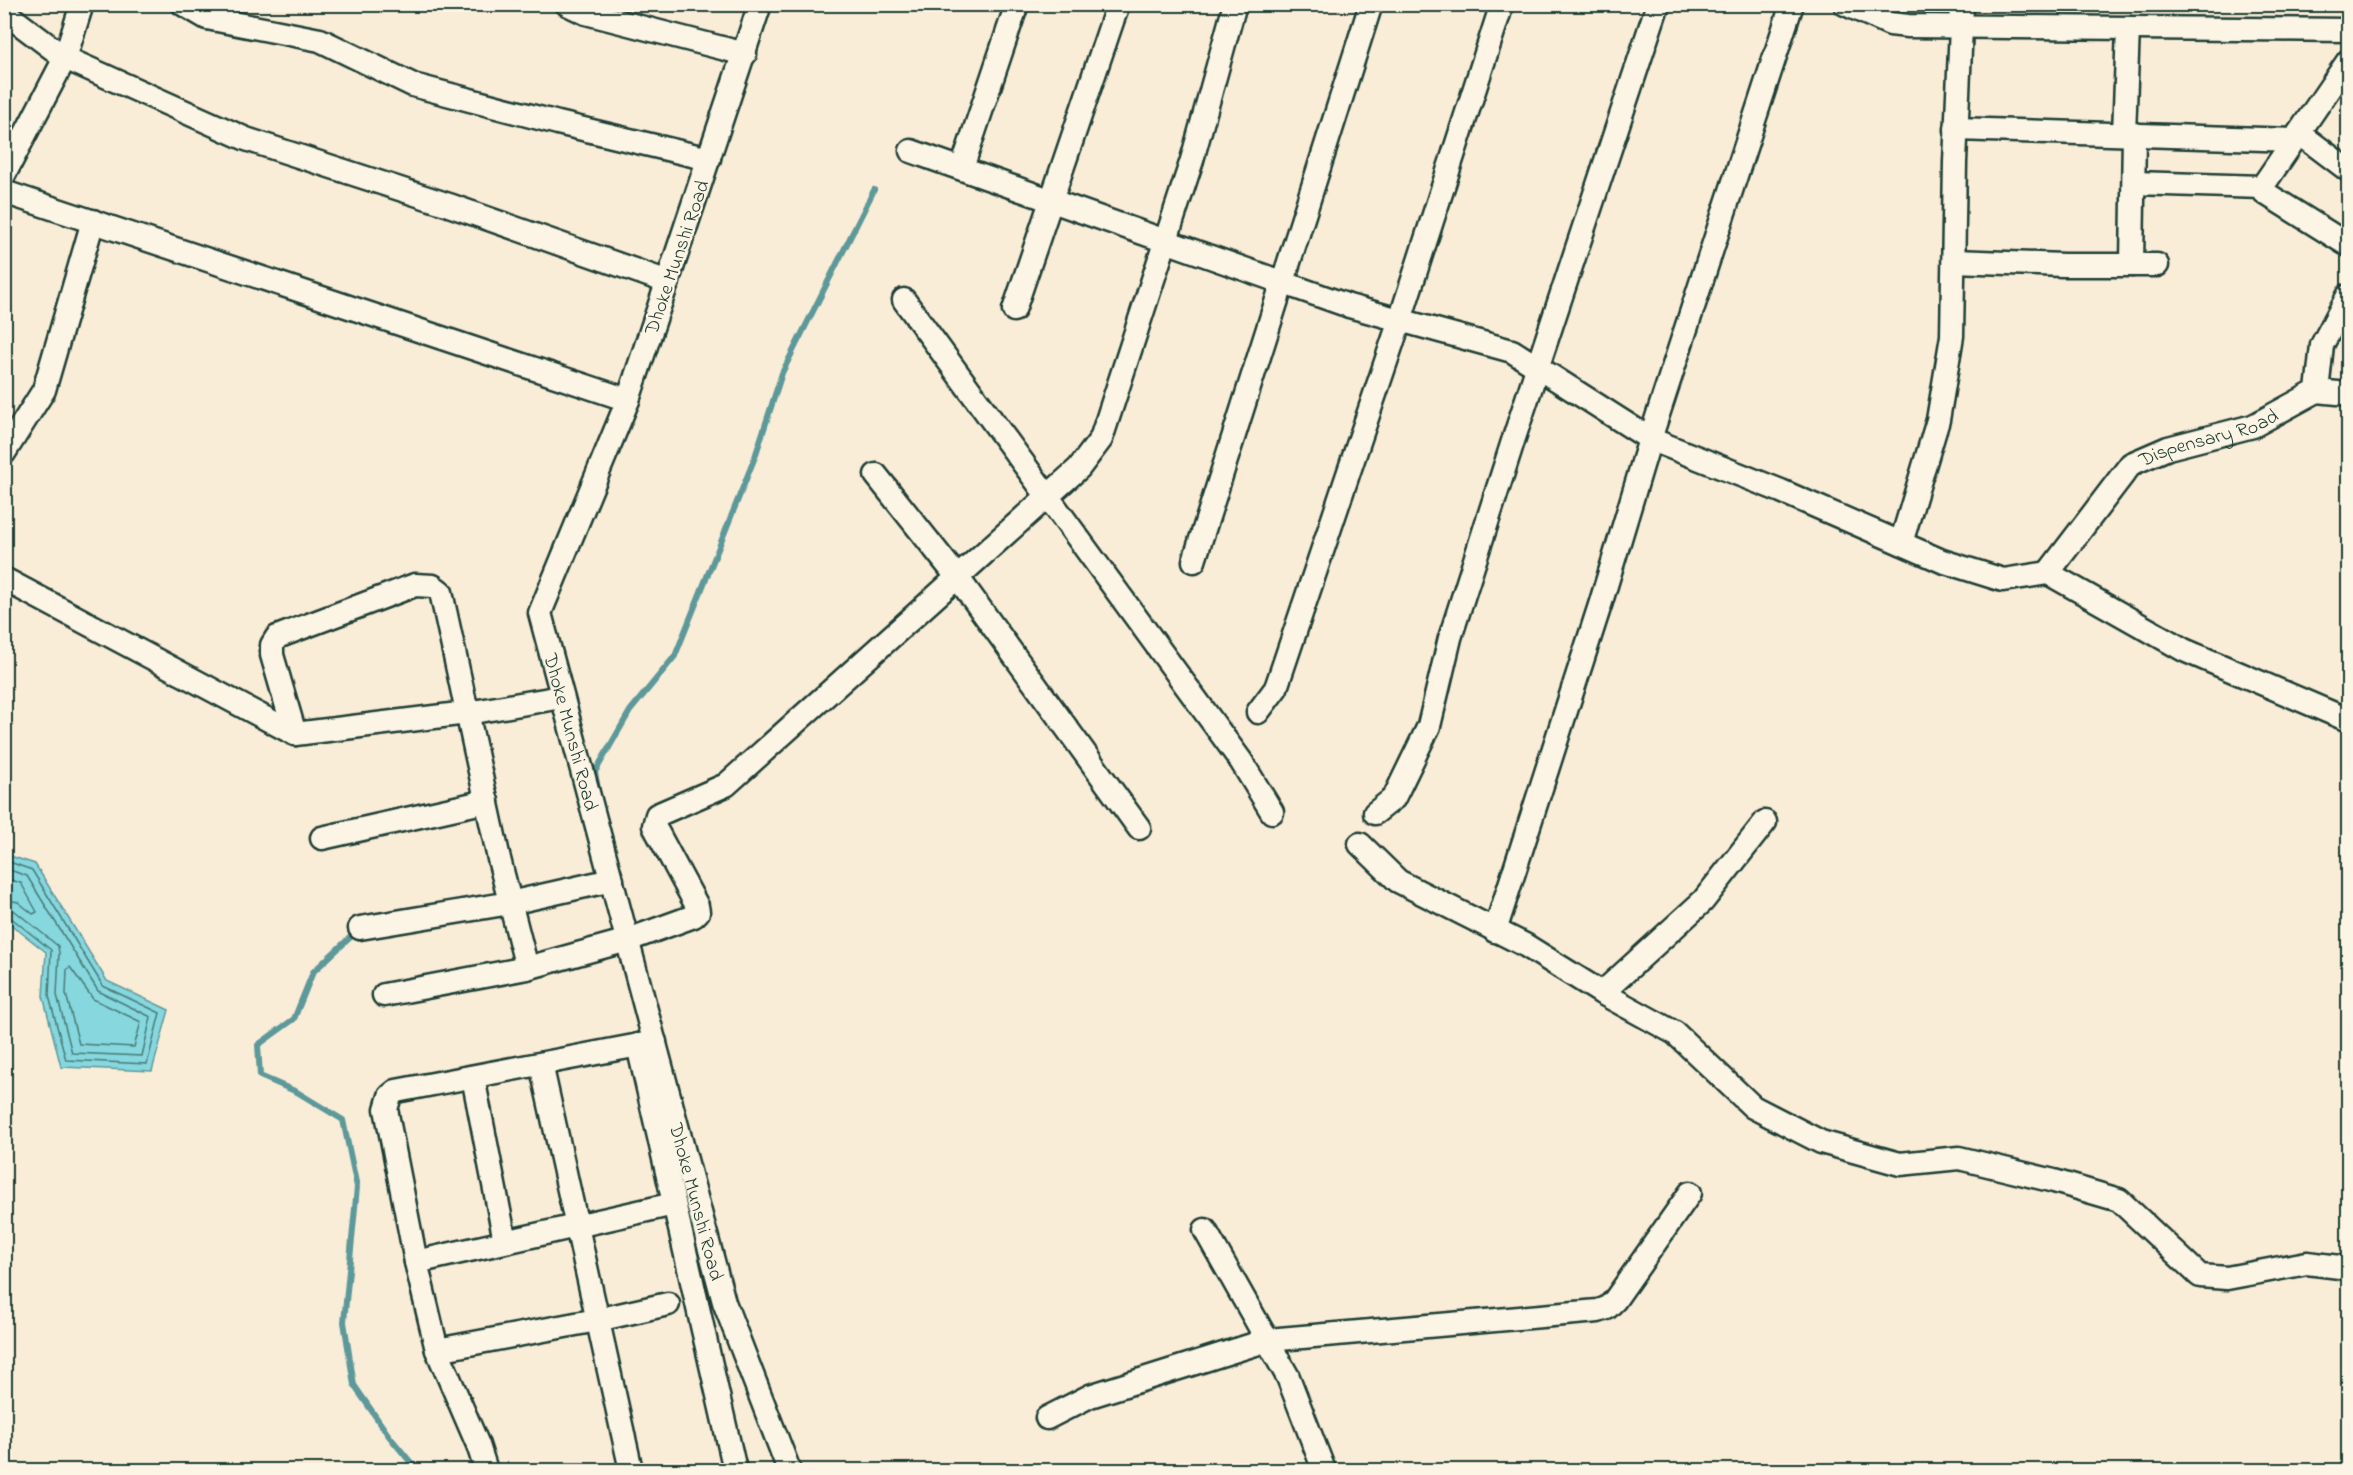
<svg xmlns="http://www.w3.org/2000/svg" width="2353" height="1475" viewBox="0 0 2353 1475" font-family="'Indie Flower',sans-serif">
<style>
.water{fill:#86d7de;stroke:#5d999a;stroke-width:1.5}
.lines{fill:none;stroke-linecap:round;stroke-linejoin:round}
.shore{stroke:#487b78;stroke-width:1.5}
.stream{stroke:#5d999a;stroke-width:6}
.minor-casing{stroke:#1f3d34;stroke-width:27}
.minor{stroke:#fcf5e5;stroke-width:22}
.labels{text-anchor:middle;stroke-width:4.5;stroke-linejoin:round;paint-order:stroke}
.street-label{font-size:20px;fill:#1f3d34;stroke:#fcf5e5}
</style>
<rect width="100%" height="100%" fill="#faedd8"/>
<filter id="ink" filterUnits="userSpaceOnUse"><feTurbulence type="fractalNoise" baseFrequency=".0167" numOctaves="2"/><feDisplacementMap in="SourceGraphic" scale="12" xChannelSelector="R" yChannelSelector="G"/><feConvolveMatrix kernelMatrix="1 2 1 2 8 2 1 2 1" color-interpolation-filters="sRGB"/></filter>
<g filter="url(#ink)">
<path class="water" d="M4,854L35,864L107,981L169,1010L152,1071L61,1067L43,996L46,952L5,920Z"/>
<g class="lines">
<path class="shore" d="M4,860L32,870L103,986L160,1013L147,1064L66,1060L49,996L51,950L10,917L4,916
M4,868L27,876L98,991L151,1017L142,1056L72,1053L57,995L59,953L58,946L15,911L4,908
M4,878L21,883L37,912L33,914L18,902L4,899
M70,967L93,999L141,1022L134,1047L79,1044L66,994L67,969Z"/>
<path class="stream" d="M598,789L595,772L630,711L675,656L755,457L782,373L874,190
M356,932L313,972L294,1019L258,1045L260,1076L297,1092L343,1120L357,1187L344,1322L354,1385L389,1436L417,1470"/>
<g class="minor-casing">
<g id="minor">
<path d="M183,4L207,18L320,40L413,85L558,123L709,159"/>
<path d="M567,4L586,13L745,54"/>
<path id="s1" d="M760,4L628,400L540,613L724,1302L789,1470"/>
<path d="M1845,4L1890,24L1908,26L2348,30"/>
<path d="M4,12L65,58L82,4"/>
<path d="M2348,61L2262,187L2265,193L2348,245"/>
<path d="M1956,129L2294,140"/>
<path d="M2299,133L2348,170"/>
<path d="M2124,134L2128,28"/>
<path d="M911,151L1349,306L1512,351L1650,439L1781,491L1942,561L2003,580L2048,573L2184,650L2348,720"/>
<path d="M962,168L1017,4"/>
<path d="M4,175L65,58L246,139L449,205L668,282"/>
<path d="M2134,183L2262,187"/>
<path d="M4,192L628,400"/>
<path d="M1954,261L2063,265H2157"/>
<path d="M2132,265L2134,134"/>
<path d="M904,300L1241,761L1272,812"/>
<path d="M1014,310L1118,4"/>
<path d="M2317,391L2348,394"/>
<path d="M4,453L44,390L93,221"/>
<path d="M876,475L958,578L1139,828"/>
<path d="M1901,543L1938,420L1952,336L1955,162L1962,4"/>
<path d="M1194,561L1371,4"/>
<path id="s2" d="M2048,573L2131,464L2168,448L2253,426L2317,391L2322,345L2348,296"/>
<path d="M4,579L295,734L467,713L562,697"/>
<path d="M1258,712L1276,688L1400,320L1502,4"/>
<path d="M295,734L272,655V645L277,637L415,585L433,586L441,592L499,859L527,968"/>
<path d="M1375,813L1394,798L1429,726L1450,638L1514,438L1658,4"/>
<path d="M322,838L487,801"/>
<path d="M1360,844L1398,881L1525,945L1602,993L1675,1033L1753,1107L1821,1142L1900,1164L1959,1158L2054,1181L2119,1200L2200,1276L2227,1278L2307,1263L2348,1268"/>
<path d="M360,928L510,903L612,880"/>
<path d="M1495,931L1601,602L1650,439L1792,4"/>
<path d="M1602,993L1703,901L1765,822"/>
<path d="M384,995L527,968L628,940L694,916L698,912L697,906L654,826L657,815L726,785L1079,468L1101,439L1192,160L1235,4"/>
<path d="M638,1045L735,1470"/>
<path d="M541,1064L631,1470"/>
<path d="M473,1077L505,1241"/>
<path d="M1205,1230L1288,1377L1324,1470"/>
<path d="M416,1262L674,1204"/>
<path d="M437,1350L597,1320L668,1304"/>
<path d="M1047,1418L1090,1396L1268,1340L1598,1311L1607,1308L1615,1300L1690,1193"/>
<path d="M486,1470L478,1445L437,1350L416,1262L386,1109L390,1096L396,1091L655,1042"/>
</g>
</g>
<use href="#minor" class="minor"/>
</g>
</g>
<g class="labels">
<g class="street-label">
<text transform="translate(676 257) rotate(-71)" y="7">Dhoke Munshi Road</text>
<text dy="7" stroke="none"><textPath href="#s2" startOffset="219">Dispensary Road</textPath></text>
<text dy="7" stroke="none"><textPath href="#s1" startOffset="771">Dhoke Munshi Road</textPath></text>
<text dy="7" stroke="none"><textPath href="#s1" startOffset="1257">Dhoke Munshi Road</textPath></text>
</g>
</g>
<rect width="2353" height="1475" fill="none" stroke="#fcf5e5" stroke-width="24"/>
<rect x="12" y="12" width="2329" height="1451" fill="none" stroke="#1f3d34" stroke-width="2" filter="url(#ink)"/>
</svg>
